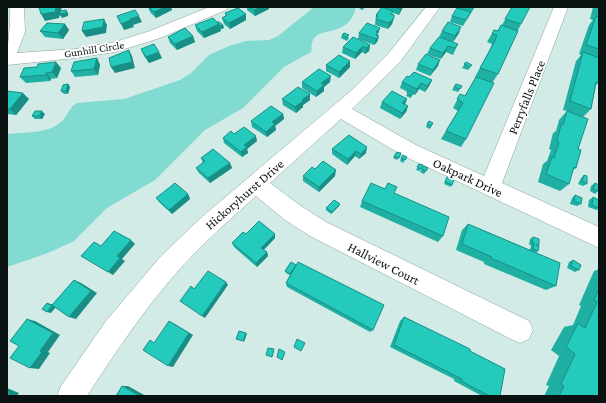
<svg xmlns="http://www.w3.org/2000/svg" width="606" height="403" viewBox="0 0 606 403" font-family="'Crimson Pro',serif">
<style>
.green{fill:#81dbd0}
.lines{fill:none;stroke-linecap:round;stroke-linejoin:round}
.minor-casing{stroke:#8aa29f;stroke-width:1}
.minor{fill:#fff;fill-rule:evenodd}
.wall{fill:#1fafa3}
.shaded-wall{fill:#198e84}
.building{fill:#24cbbd;stroke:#198e84}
.labels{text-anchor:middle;stroke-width:3.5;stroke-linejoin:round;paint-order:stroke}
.far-street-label{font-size:11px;fill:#091210;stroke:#fff}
.street-label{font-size:13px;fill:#091210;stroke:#fff}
</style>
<rect width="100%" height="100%" fill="#d2ebe7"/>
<path class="green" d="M314,7H356C348,39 321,25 313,40C311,43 312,49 311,52L284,67L243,108L205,130L155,180L107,208L74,241L48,253L7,267V134C25,132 47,134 61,122C68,116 68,108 77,103L124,99L180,80L191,73L209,55L229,46L246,41L269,40L278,36Z"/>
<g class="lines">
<g class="minor-casing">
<path id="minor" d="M10,7H24L25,32L17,53L75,49L115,42L150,31L209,7H228L226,10L160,38L115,52L75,58L7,65C7,45 11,27 10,7Z
M426,7H440L400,62L352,109L416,145L484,176L554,7H568L502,183L599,227V248L402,155L341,119L270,183L301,206L326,222L529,321L533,330L529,339L520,343L511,339L310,236L285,220L256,196C229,220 201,245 177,272C143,311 115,353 87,396H57L61,386L106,321L161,256L203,216L352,90L388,54Z"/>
</g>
<use href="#minor" class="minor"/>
</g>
<path class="wall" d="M148,7H171L172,10L156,18L150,12Z
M247,7H269V9L255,16L247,10Z
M359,7H366L362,10L359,8Z
M385,7H403L399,15L393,13L392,14L394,15L392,24L388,29L375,25L376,15L385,8Z
M459,7H475L471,13L463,26L450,22L452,16Z
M512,7L521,24L518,30L498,74L492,83L466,139L461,147L441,139L458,111L453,108L460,94L465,96L476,77H475L490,49L492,44L487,42L494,30L497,31L502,25Z
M593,7H599V78L598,83L596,85L591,109L583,117L576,168L573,170L569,184L560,191L538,182L543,164L547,161L551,150L549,149L553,133L556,131L559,120L567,111L563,110L576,61L581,55L579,54L589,25L593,20L590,19Z
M225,13L246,14V20L230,29L224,24L222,18L226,16Z
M217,22L223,25L224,28L221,29H220L221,31L204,38L197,31L195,25Z
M65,24L69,30L63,39L45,37L40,31Z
M380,28L378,34L377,36H379L377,42L374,45L358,39L359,33Z
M442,31L459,33L453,42L439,37Z
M344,33L349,38L347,41L341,38L342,35Z
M193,36L195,42L177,50L170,43L168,37Z
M458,44L453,55L446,52L441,59L427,54L430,48Z
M370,45L369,51L365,54L362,52L355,59L342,53L343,47Z
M141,49L162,58L149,63L144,56Z
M97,58L100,65L98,75L75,77L71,71Z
M466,62L470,68L468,70L462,68Z
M418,64L438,66L430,76L416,70Z
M326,65L350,67L339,78L326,71Z
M61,68L57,78L51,79L50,81L26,83L20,77Z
M409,77L432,80L429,86L425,92L419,89L415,95L413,94L411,98L406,96L408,92L400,88L402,82Z
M302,82H330L324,87V91L316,97L302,88Z
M68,84L70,87L68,94H64L61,91Z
M456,84L462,86L458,92L452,90Z
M7,91L29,99L16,115L7,114Z
M310,94V100L303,105V107L296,113L283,105L282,99Z
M407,99L405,105L408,106L406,112L400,119L380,108L382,102Z
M45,114L42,119H35L32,116Z
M283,114L284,119L275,126L276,130L267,137L252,127L251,121Z
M433,123L430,129L426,127L427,124Z
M234,134L257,141L247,149L248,153L242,157L224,143L223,138Z
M349,135L366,153L359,159L355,156L347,165L332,154V149Z
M394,156H400L397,160L393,158Z
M407,157L403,163L400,161L401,158Z
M201,158L230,163L232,168L210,183L199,173L196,168L203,163Z
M419,164L423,165L420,171L416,170Z
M424,166L428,168L424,174L420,172Z
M315,169L335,176L319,192L303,181V176Z
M584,175L587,184L583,186L578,184L581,178Z
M447,177L452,185L451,187L444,184Z
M595,183L598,191L595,194L590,191L591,186Z
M394,193L443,236L438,242L360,207L362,201Z
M188,194L190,199L172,214L160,203L156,198Z
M575,195L581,204L577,206L570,204L572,198Z
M593,197L599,200V209L597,210L588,207L589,200Z
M340,204L339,206L331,214L326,210V208Z
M468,224L530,250L531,245H529L530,239L533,237L539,245H538V251L536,253L556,286L546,290L484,264V262L456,250L462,230Z
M246,234L275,238L264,250L267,252L268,256L257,267L234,247L232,243Z
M573,260L579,270L575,272L567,268L569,262Z
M291,262L373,330L370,332L287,287L286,283L290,275L286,273L285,271Z
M599,269V393L598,396H544L549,386L546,385L559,356L551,350L564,327L573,325L581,306L579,305L594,271Z
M404,317L470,351L500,396H482L454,381V379L390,347L400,321Z"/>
<path class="shaded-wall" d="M56,7H62L60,14L66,10L68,13V16L62,18L60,15L59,18L45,21L41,14Z
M164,7H171L172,10L156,18L154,12Z
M260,7H269V9L255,16L254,10Z
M402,7H403L399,15L400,9Z
M246,14V20L230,29L229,23Z
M139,16L142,22L133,25L134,27L124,30L121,24L130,19Z
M394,18L392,24L388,29L389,23Z
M104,19L107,25L106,33L86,37L82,31Z
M65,24L69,30L63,39L58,33Z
M219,24L221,31L204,38L202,32Z
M223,25L224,28L221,29L220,26Z
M461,27L459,33L453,42L455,36Z
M380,28L378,34L377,35L379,36L377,42L374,45L376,39V32Z
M193,36L195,42L177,50L175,44Z
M370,45L369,51L365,54L366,48Z
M363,46L362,52L355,59L356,53Z
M448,46L446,52L441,59L443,53Z
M129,50L132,56L135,68L115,73L111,67Z
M159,52L162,58L149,63L146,57Z
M97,58L100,65L98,75L94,69Z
M440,60L438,66L430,76L433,70Z
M350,61V67L339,78V72Z
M56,62L61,68L57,78L52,72Z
M46,73L51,79L50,81L46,75Z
M331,76L330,82L324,87V91L316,97L317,91L321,83Z
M432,80L429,86L425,92L427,86Z
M421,83L419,89L415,95L417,89Z
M68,84L70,87L68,94L66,91Z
M23,93L29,99L16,115L10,109Z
M310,94V100L303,105V107L296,113L295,107L302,100Z
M407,99L404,105L402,103Z
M408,106L406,112L400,119L402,113Z
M42,111L45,114L42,119L39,116Z
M283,114L284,119L275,126L276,130L267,137L266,132L272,122Z
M256,136L257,141L247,149L248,153L242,157L241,152L244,145Z
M367,147L366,153L359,159L361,154Z
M356,151L355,156L347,165L348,159Z
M230,163L232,168L210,183L208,178Z
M336,170L335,176L319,192V187Z
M188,194L190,199L172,214L169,210Z
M340,204L339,206L331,214L332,212Z
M275,234V238L262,251L261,248Z
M131,240L135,244L122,259L125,261L113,275L108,272L117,256Z
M267,252L268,256L257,267L256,263Z
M74,280L81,283L97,293L76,319L69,317Z
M226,282L228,285L205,318L202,316Z
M47,303L51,304L56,307L51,313L47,312Z
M27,319L35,321L60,335L48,352L50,353L39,369L30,368L40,351Z
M173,323L193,335L173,367L168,366Z
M246,333L247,334L244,342L243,341Z
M122,386H128L146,396H140Z
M7,388L19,393L17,396H8Z"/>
<path class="building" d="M39,7H56L55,12L41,14Z
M149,7H164L154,12Z
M250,7H260L254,10Z
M382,7L393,11L391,14L394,15V18L389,23L376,19L378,16L376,15Z
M394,7H402L400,9Z
M512,7H530L521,24L505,19Z
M238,8L246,14L229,23L222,18L227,15L225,13Z
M457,8L471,12L466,20L452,16Z
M66,10V13L60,14V11Z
M135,10L139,16L130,19L131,20L121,24L117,16Z
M596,16L599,17V49L586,45Z
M213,18L219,24L202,32L195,25Z
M104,19L103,27L82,31L84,22Z
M217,22H219L223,25L220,26Z
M448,22L461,27L455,36L442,31Z
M47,23L65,24L58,33L40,31Z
M367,23L380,28L376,32L378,33L376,35L379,36L376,39L359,33Z
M501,25L518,31L498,74L480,68L495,41L497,35L492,34L494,30L498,31Z
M185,28L193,36L175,44L168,37Z
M344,33L349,35L347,37L342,35Z
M353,37L370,45L366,48L363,46L356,53L343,47Z
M439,37L458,44L455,48L448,46L443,53L430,48Z
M154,44L159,52L146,57L141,49Z
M129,50L132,62L111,67L109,58Z
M583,52L599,58V78L598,83L596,82L591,109L570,101Z
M426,54L440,60L433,70L418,64Z
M339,55L350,61L339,72L326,65Z
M97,58L94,69L71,71L74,62Z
M56,62L52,72L46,73V75L20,77L24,68L37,67L38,64Z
M466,62L472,65L470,67L464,64Z
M319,69L331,76L321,83L324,85L317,91L302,82Z
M414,72L432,80L427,86L421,83L417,89L402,82L407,76L409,77Z
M476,77L494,83L466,139L446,131L463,103L457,99L460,94L465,96Z
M68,84L66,91H61L63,85Z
M456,84L462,86L460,89L454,87Z
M298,87L310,94L302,100L303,101L295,107L282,99Z
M7,91L23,93L10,109H7Z
M392,91L407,99L402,103L408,106L402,113L382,102Z
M408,91L414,93L412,95L407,93Z
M271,106L283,114L272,122L275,124L266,132L251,121Z
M35,111H42L39,116H32Z
M567,111L588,119L578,149L581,150L576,168L574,167L569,184L546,174L552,157L554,158L559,142L557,141L561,125H563Z
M429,121L433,123L431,126L427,124Z
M244,127L256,136L244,145L247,147L241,152L223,138L231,131L234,134Z
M349,135L367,147L361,154L356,151L348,159L332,149Z
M213,149L230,163L208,178L196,168L205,161L201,158Z
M397,152L401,153L399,158L394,156Z
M403,155L407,157L405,160L401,158Z
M323,161L336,170L319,187L303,176L312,167L315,169Z
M419,164L423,165L421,169L417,167Z
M424,166L428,168L426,171L422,169Z
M584,175L587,176V184L582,181Z
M447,177L454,180L452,185L445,182Z
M175,183L188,194L169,210L156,198Z
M371,183L385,189L388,183L397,187L394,193L449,217L443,236L362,201Z
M595,183L599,185L598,191L593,189Z
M575,195L582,198L581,204L574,201Z
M593,197L599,200V208L592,205Z
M334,200L340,204L332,212L326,208Z
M259,221L275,234L261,248L267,252L256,263L232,243L243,232L246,234Z
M468,224L560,263L556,286L491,258L492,257L462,244Z
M114,231L131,240L117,256L120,258L108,272L81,256L94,242L101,246Z
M533,237L539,239V245H536L539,246L538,251L533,249L534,243H532Z
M573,260L581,265L579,270L571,266Z
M291,262L296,265L290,274L285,271Z
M298,262L384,305L373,330L286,283Z
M208,271L226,282L202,316L180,301L191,286L194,289Z
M74,280L91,291L69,317L52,305Z
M599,289V393L598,396H559L564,386L561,384L575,354L566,347L578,323L585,328L597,302L594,300Z
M47,303L52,306L47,312L42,309Z
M404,317L470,349V351L505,369L500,396H490L461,381L462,379L394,345Z
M27,319L53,333L40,351L42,352L30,368L10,358L19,346L10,341Z
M169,321L189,333L168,366L143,350L150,340L154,343Z
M239,331L246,333L243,341L236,339Z
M297,339L305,343L301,351L294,347Z
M268,348L274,349L272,357L266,355Z
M279,349L285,352L282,360L277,357Z
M122,386L140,396H116Z
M7,392L10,393L8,396H7Z"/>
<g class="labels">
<g class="far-street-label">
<text transform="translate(94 49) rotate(-9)" y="4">Gunhill Circle</text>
</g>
<g class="street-label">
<text transform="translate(526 97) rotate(-68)" y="5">Perryfalls Place</text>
<text transform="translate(468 177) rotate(25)" y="5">Oakpark Drive</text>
<text transform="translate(244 194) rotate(-41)" y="5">Hickoryhurst Drive</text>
<text transform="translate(384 263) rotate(27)" y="5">Hallview Court</text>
</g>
</g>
<rect width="606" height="403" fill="none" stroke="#091210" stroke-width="16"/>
</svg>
